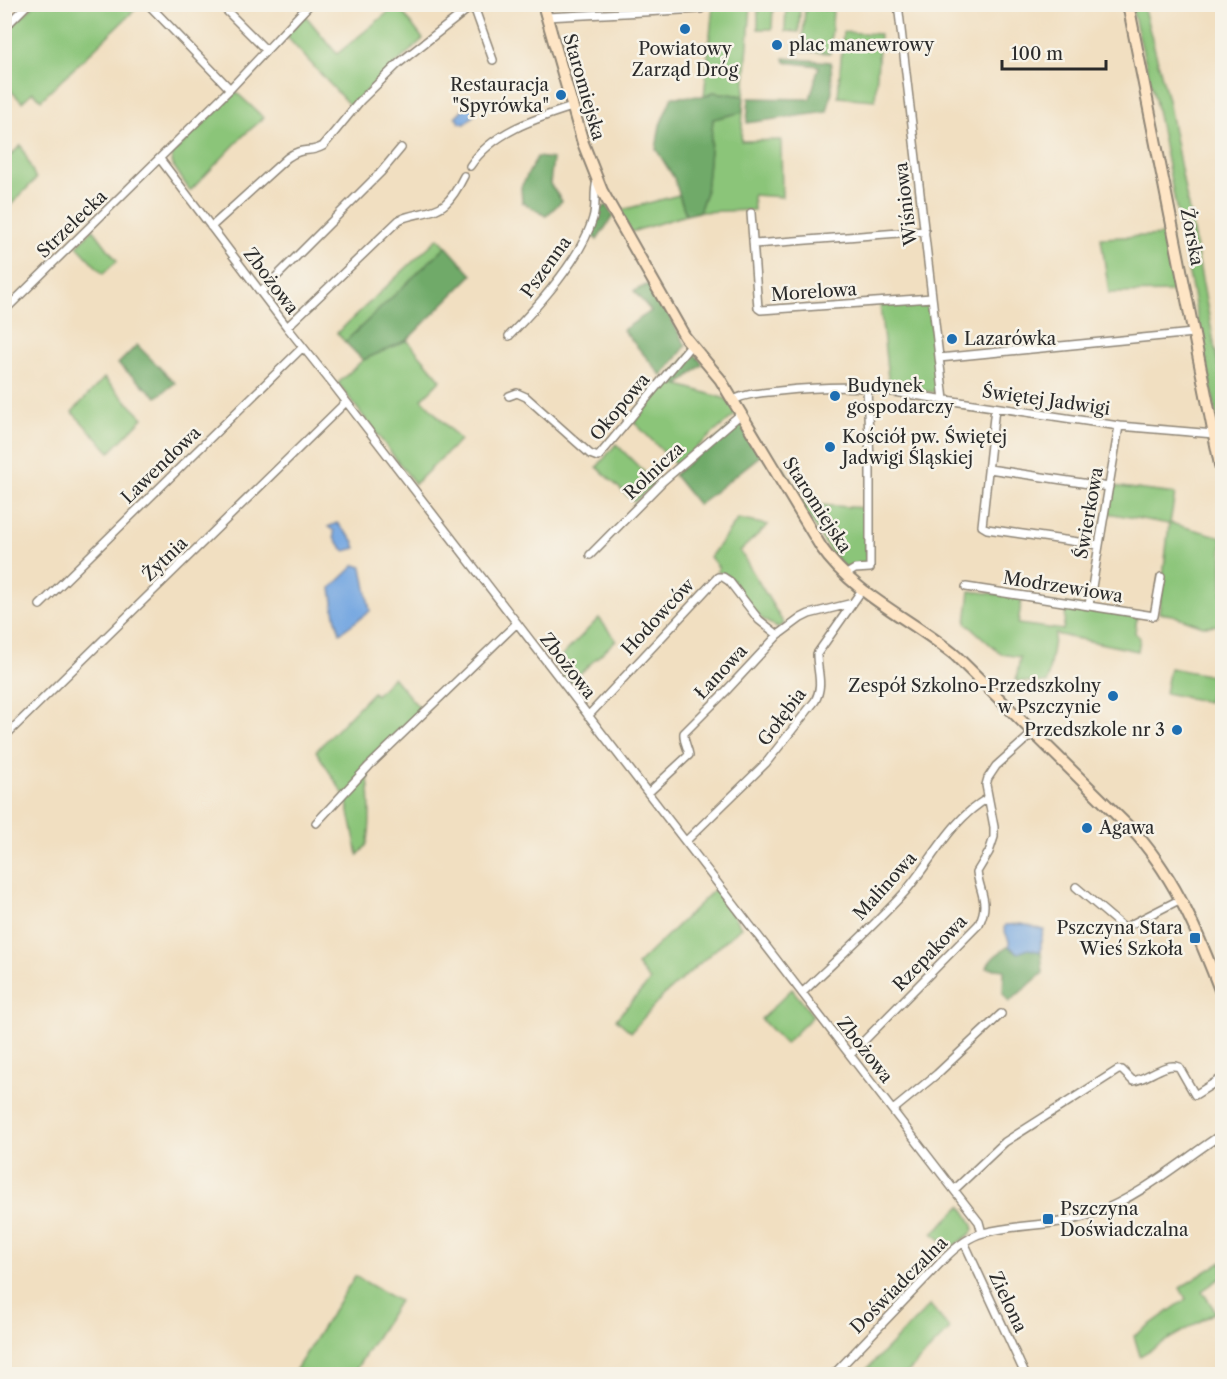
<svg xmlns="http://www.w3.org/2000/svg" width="1227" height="1379" viewBox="0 0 1227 1379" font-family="'Libre Caslon Text',serif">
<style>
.green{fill:#8bc579;stroke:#5b7852;stroke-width:1.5}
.forest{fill:#70aa69;stroke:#4e6a4a;stroke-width:1.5}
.water{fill:#76a7e1;stroke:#506986;stroke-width:1.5}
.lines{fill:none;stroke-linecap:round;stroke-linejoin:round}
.street-casing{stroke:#8e8576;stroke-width:10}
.secondary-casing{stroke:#8e8576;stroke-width:14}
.street{stroke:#fff;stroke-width:7}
.secondary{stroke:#fee5c5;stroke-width:10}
.poi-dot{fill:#1f6fb2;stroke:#f7f3e8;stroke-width:2}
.labels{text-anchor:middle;stroke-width:5;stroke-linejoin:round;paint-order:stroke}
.poi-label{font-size:18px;fill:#2b2b2b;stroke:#f7f3e8;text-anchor:start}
.street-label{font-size:18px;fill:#2b2b2b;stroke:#f7f3e8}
</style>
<rect width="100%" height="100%" fill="#f7f3e8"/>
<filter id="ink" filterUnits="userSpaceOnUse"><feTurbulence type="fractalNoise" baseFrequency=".0167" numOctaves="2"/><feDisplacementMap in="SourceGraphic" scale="12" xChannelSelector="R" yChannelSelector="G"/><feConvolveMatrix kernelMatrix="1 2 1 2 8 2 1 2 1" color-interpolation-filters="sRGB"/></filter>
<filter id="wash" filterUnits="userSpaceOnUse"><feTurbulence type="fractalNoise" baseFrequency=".008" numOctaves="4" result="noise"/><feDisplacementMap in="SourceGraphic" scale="24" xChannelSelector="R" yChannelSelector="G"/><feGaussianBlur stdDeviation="1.35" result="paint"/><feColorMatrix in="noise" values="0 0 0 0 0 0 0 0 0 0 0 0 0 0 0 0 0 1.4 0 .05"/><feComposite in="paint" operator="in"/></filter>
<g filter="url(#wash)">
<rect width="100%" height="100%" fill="#f1dfc1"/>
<path class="green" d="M34,5V4L140,5L41,100L33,92L22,102L5,85V34Z
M397,5L423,39L350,106L286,36L305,15L337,54Z
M713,5H751L744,96L713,92L704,97Z
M758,5H773L772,29H758Z
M1131,5H1143L1168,100L1222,385V444L1155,99Z
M786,6L800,7L799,32L785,31Z
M805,8L833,10L830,53L802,51Z
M843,32L880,34L875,100L838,97Z
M236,92L264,118L245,134L190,191L171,162L173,153Z
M743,112L741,141L781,140L782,197L753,195L754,210L699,212L706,192L713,119Z
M21,145L36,179L5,211V161Z
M679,195L686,215L631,232L618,211Z
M93,229L117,261L103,274L77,246Z
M1166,235L1179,292L1109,293L1101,238Z
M438,238L446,246L345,342L337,333Z
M929,302L939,391L933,392L889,387L880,305Z
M407,340L441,380L422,399L460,440L415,484L338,383L363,360Z
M104,378L143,418L110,452L72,412Z
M666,381L726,399L738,412L676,465L634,422Z
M616,444L655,483L634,502L597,467Z
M782,466L805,504L865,508L867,561L859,565L844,567L829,550L779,469Z
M1113,486L1175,494L1170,523L1222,537V625L1203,626L1172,615L1159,613L1169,524L1107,513Z
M738,519L768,525L740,551L784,624L777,628L762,619L747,602L730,577L717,571L719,568L710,557Z
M970,591L1022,597L1018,624L1063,630L1067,604L1137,617L1135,633L1140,638L1138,651L1055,634L1047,683L1016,681L1020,657L1001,654L966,623Z
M599,618L616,640L569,684L554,664Z
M1170,668L1213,676L1208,702L1165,693Z
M393,677L421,710L365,763C370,779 372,828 367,844C365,848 361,852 358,855L346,798L316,751L373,692L376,695Z
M715,889L741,927L662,997L631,1032L616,1019L650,981L637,965Z
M792,989L813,1016L785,1044L761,1019Z
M961,1206C982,1234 975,1230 949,1249L933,1233Z
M1222,1261V1277L1202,1291L1216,1312L1140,1356L1134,1336L1186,1299L1180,1288Z
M355,1276L399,1301L353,1374H293Z
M930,1305L950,1329L906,1374H862Z"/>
<path class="forest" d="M784,58L831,62L832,91L827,112L747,123L749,98L810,99L819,66L785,62Z
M713,92L744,96L743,112L713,119L706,192L699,212L686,215L674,178L656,149L660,125L672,97L707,96Z
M537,157L553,159L550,184L562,201L546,216L522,202L521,187Z
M607,205L613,216L597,240L591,234L597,211Z
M446,246L472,275L407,340L363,360L345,342Z
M651,283L686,346L662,376L623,330L651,311L634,291Z
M137,345L175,383L157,397L118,364Z
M692,351L703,364L679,385L666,381Z
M741,418L761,455L698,505L674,475Z
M1009,946L1013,951L1029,949L1041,952L1043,973L1009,1002L1003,993L1004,970L987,968C989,958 1001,952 1009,946Z"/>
<path class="water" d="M470,102L477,112L465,124L460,123L455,117Z
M337,523L353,540L356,548L345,551L334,538V531L328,527Z
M355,565L362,567L370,611L340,633L335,616L331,588Z
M1022,924L1044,930L1041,940V952L1029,949L1018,953L1009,946V941L1004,929L1005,925Z"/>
</g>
<g filter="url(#ink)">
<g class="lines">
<g class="street-casing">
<path id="street" d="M148,4L230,89
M220,4L266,50
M473,4L493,60
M898,4L944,400
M546,17L701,9L708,4
M4,28L28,4
M160,159L287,327L335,387L954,1190L979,1222L982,1233
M470,166C493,132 534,119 572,107
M751,213L758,308L761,310L932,298
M211,227L287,158C303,146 309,154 323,146L360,101L399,63L473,5
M754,244L925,231
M261,292L381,172L401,148
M4,311L230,89L310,4
M287,327L399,220C412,213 433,214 445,204C453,197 459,186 464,176
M509,336C538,306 582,258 593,218C597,205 593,193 597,181
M939,358L1193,333
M509,396L517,393L526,397L590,454L598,457L691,345
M733,400C747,393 763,393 779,391C808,388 837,386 867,388L1119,426L1214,434
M995,408L982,526L987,529L1099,545
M989,469L1109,487
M590,555L663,481L741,414
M845,575L855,569L870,568V463L867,388
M966,587L1154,616L1161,577
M40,605L303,347
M1089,605L1119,426
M588,716L718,577H723L729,581L759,620L778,635
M4,737L346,402
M648,793L689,755C688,747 683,742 684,733L726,691L778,635L801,618L809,614L853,603
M316,823L369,766L517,623
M686,841L766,763L815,701C824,685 817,672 817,654L862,590
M1076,887L1124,928L1181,899
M802,993C836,960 872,928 904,893C932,861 950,820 988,798
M850,1055L979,924C990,902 980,894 977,872L989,852L994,837V827L986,785L988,778L996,766L1034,732
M893,1110L937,1074L1001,1014
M954,1190L1005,1142L1118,1070H1122L1133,1081C1148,1079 1164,1062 1179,1067L1195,1095L1222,1078
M964,1242L1025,1374
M834,1374L945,1258C956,1247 968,1237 983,1233C1019,1223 1059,1227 1095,1213C1141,1196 1181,1161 1222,1134"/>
</g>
<g class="secondary-casing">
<path id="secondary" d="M543,4L583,143L602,191L685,337L720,379L821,547C855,596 912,619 956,656L1137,835C1177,881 1200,938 1222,995
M1128,4L1222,475"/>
</g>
<use href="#street" class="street"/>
<use href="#secondary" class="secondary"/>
</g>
</g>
<g class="poi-dot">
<circle cx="685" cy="29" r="6"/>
<circle cx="777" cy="45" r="6"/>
<circle cx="561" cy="95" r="6"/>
<circle cx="952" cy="339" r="6"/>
<circle cx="835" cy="396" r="6"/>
<circle cx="830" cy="447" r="6"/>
<circle cx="1113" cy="696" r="6"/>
<circle cx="1177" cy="730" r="6"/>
<circle cx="1087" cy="828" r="6"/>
<rect x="1189" y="932" width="12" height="12" rx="3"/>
<rect x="1042" y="1213" width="12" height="12" rx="3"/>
</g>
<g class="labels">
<g class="poi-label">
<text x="789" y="51">plac manewrowy</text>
<text x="685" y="55" text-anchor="middle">Powiatowy<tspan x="685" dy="21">Zarząd Dróg</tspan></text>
<text x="549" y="91" text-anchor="end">Restauracja<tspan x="549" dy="21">"Spyrówka"</tspan></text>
<text x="964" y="345">Lazarówka</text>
<text x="847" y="392">Budynek<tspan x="847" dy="21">gospodarczy</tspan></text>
<text x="842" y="443">Kościół pw. Świętej<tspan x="842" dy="21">Jadwigi Śląskiej</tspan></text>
<text x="1101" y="692" text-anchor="end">Zespół Szkolno-Przedszkolny<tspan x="1101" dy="21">w Pszczynie</tspan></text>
<text x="1165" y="736" text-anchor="end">Przedszkole nr 3</text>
<text x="1099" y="834">Agawa</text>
<text x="1183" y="934" text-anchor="end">Pszczyna Stara<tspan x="1183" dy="21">Wieś Szkoła</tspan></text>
<text x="1060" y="1215">Pszczyna<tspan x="1060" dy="21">Doświadczalna</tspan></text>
</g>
<g class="street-label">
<text transform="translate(584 87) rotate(74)" y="6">Staromiejska</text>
<text transform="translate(906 204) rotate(-97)" y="6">Wiśniowa</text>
<text transform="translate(72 224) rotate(-44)" y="6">Strzelecka</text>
<text transform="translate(1192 237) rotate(79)" y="6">Żorska</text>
<text transform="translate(546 267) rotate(-54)" y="6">Pszenna</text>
<text transform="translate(271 281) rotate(53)" y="6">Zbożowa</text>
<text transform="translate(814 292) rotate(-4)" y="6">Morelowa</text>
<text transform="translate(1046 400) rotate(8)" y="6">Świętej Jadwigi</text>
<text transform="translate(620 407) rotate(-50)" y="6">Okopowa</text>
<text transform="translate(161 465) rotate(-44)" y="6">Lawendowa</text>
<text transform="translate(654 471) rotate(-43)" y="6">Rolnicza</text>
<text transform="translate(817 505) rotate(57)" y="6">Staromiejska</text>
<text transform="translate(1089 513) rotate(-80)" y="6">Świerkowa</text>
<text transform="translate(165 559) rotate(-44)" y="6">Żytnia</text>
<text transform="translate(1063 587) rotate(9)" y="6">Modrzewiowa</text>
<text transform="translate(658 617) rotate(-47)" y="6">Hodowców</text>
<text transform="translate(568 666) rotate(52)" y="6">Zbożowa</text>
<text transform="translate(721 672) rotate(-47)" y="6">Łanowa</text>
<text transform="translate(782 717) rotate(-53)" y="6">Gołębia</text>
<text transform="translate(885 886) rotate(-48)" y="6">Malinowa</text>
<text transform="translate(930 953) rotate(-46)" y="6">Rzepakowa</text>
<text transform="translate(865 1050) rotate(52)" y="6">Zbożowa</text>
<text transform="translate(899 1285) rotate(-45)" y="6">Doświadczalna</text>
<text transform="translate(1008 1302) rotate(65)" y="6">Zielona</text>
</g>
</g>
<rect width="1227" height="1379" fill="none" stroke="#f7f3e8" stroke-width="24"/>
<path d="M1002 60v9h104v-9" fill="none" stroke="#2b2b2b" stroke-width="3"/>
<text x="1011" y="60" font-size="18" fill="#2b2b2b" stroke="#f7f3e8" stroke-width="4.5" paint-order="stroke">100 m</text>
</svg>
